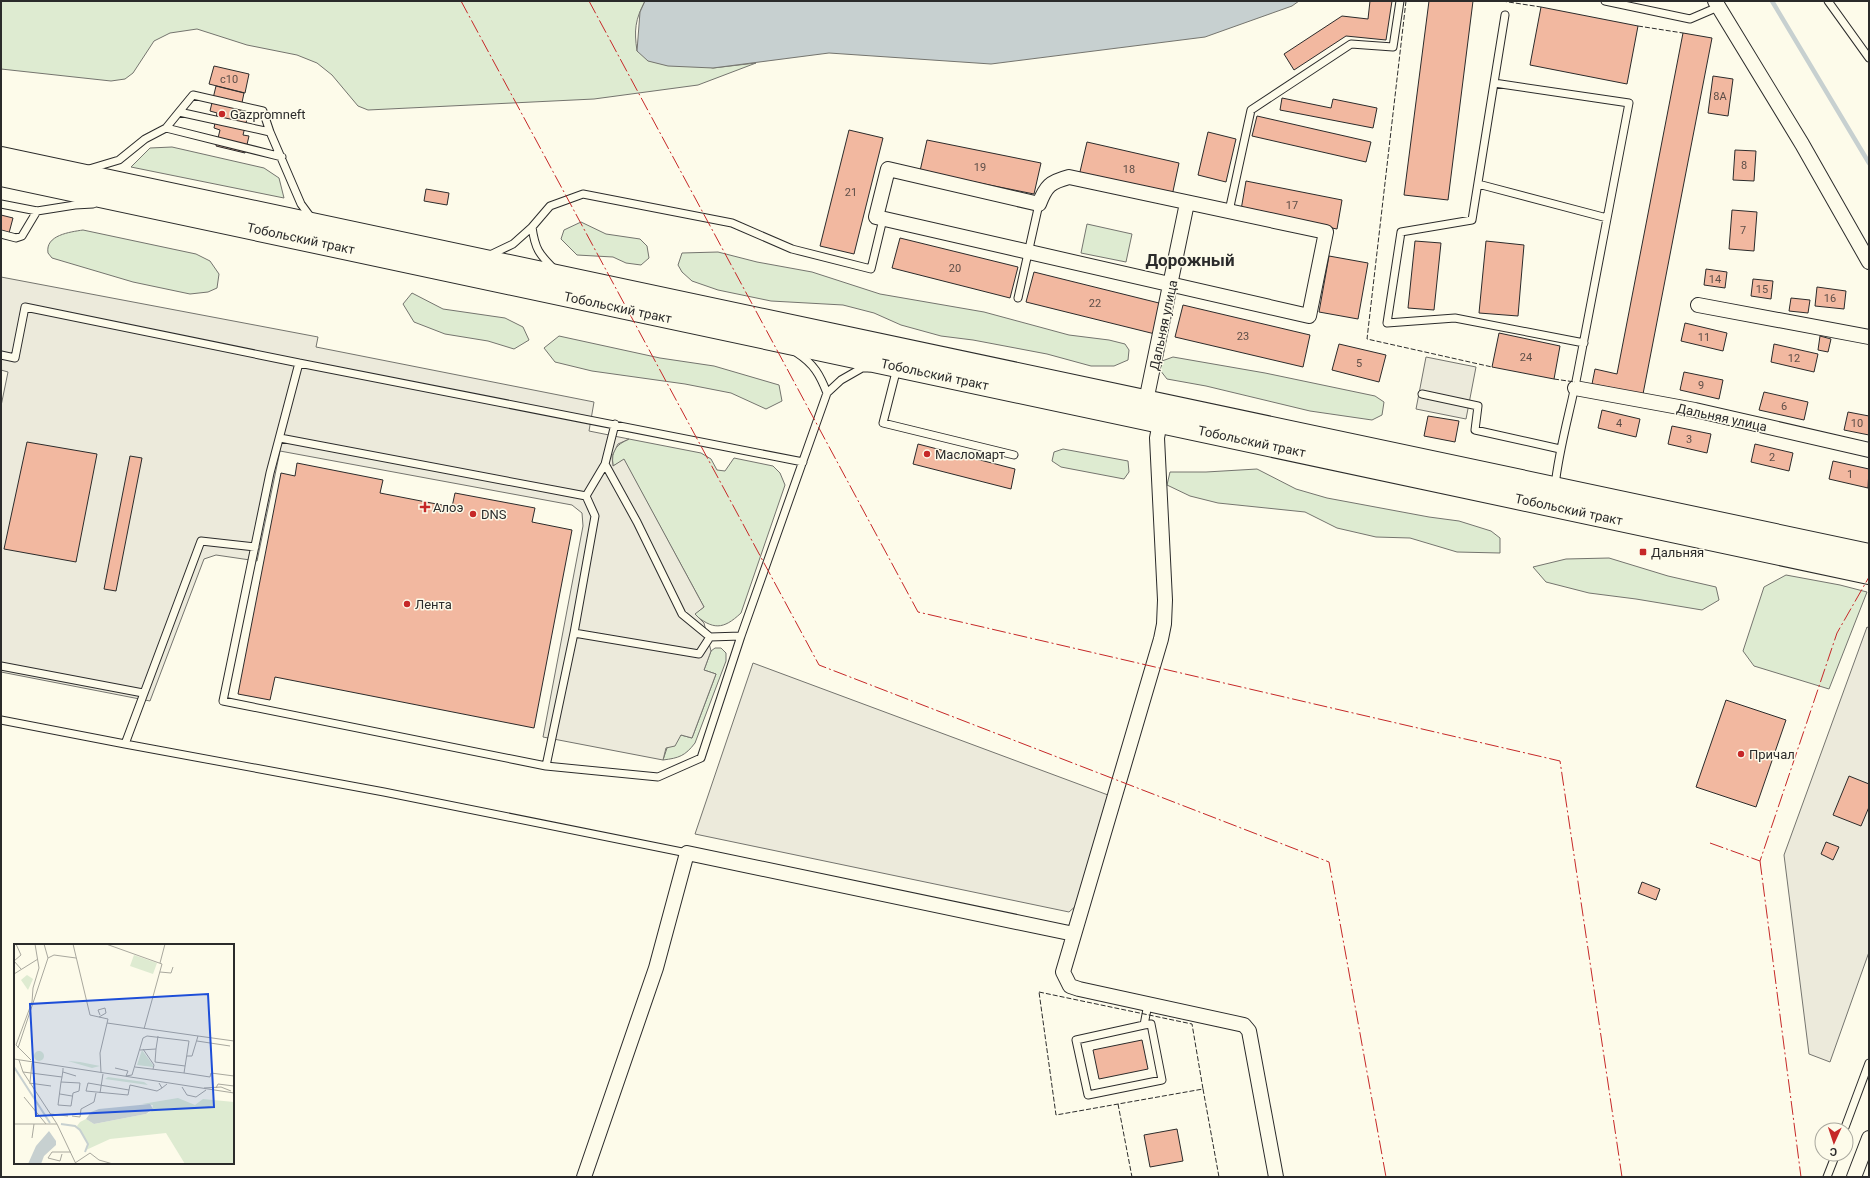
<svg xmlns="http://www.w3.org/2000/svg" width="1870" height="1178" viewBox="0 0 1870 1178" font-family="Roboto,sans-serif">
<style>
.green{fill:#deebd1;stroke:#74746e}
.parking{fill:#eceadb;stroke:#74746e}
.water{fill:#c7d0d0;stroke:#74746e}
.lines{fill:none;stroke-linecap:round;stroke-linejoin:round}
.stream{stroke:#c7d0d0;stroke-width:4.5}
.building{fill:#f2b8a0;stroke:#2b2b2b}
.service-casing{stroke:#2b2b2b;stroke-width:9}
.minor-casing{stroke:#2b2b2b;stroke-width:16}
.primary-casing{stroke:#2b2b2b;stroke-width:24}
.service{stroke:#fdfbea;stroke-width:7}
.minor{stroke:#fdfbea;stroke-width:14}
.primary{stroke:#fdfbea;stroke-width:22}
.fence{stroke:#2b2b2b;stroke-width:1;stroke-dasharray:5 2;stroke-linecap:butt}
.power{stroke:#c62828;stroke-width:1;stroke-dasharray:14 3 2 3;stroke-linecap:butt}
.poi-dot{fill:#c62828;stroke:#fdfbea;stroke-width:1.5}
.labels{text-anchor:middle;stroke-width:3;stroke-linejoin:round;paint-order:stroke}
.number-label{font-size:11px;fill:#5d4e48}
.poi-label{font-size:13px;fill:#2b2b2b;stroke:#fdfbea;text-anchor:start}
.street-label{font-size:13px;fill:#2b2b2b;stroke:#fdfbea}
.district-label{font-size:17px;font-weight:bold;fill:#2b2b2b;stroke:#fdfbea}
.inset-river{fill:none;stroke:#c7d0d0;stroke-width:2}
.inset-road{fill:none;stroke:#a9a89e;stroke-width:1}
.view{fill:#1d4ed8;fill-opacity:0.15;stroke:#1d4ed8;stroke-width:2}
.inset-edge{fill:none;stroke:#2b2b2b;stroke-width:2}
</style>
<rect width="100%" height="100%" fill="#fdfbea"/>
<path class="green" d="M1,1H645C635,20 634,30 637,51L713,68L756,63L698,85L594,99L368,110L358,106L332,75L317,63L297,55L247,45L197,29L170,33L154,41L133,73L125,79L111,81L1,69Z
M172,147L264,168L279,178L284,198L131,167L150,148Z
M581,222L606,234L640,239L647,246L649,258L641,265L626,263L613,257L577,255L561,239L564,230Z
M1087,224L1132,234L1126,262L1081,253Z
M83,230L196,254L210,261L219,274L217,288L208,292L190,294L133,282L52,258L48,253C45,235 70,232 83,230Z
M718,252L757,262L812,272L880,294L984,312L1069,335L1109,340L1125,344L1129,350L1128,360L1114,366H1091L1047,354L973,340L941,336L901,325L874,313L843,305L771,301L718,290L692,281L682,272L678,265L682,253Z
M412,293L443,309L505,318L523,327L529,340L514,349L488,341L445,334L414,322L403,304Z
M559,336L660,358L714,366L779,385L782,401L766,409L731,393L685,384L592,371L555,362L544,348Z
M1173,357L1265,373L1375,396L1384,402L1382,415L1372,420L1310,411L1206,386L1167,379L1160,370L1162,361Z
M629,439L701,453L711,459L717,470L725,471L734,458L773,466L780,473L785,485L741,613C723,630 713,630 694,614L704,607L624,460L613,466C611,450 616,445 629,439Z
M1063,449L1128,461L1129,472L1124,479L1061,467L1052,461L1054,452Z
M1257,469L1296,489L1327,498L1429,517L1459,521L1491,531L1500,538V553L1457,552L1410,538L1376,537L1337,528L1305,512L1218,503L1190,496L1167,485L1170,472H1206Z
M1609,558L1668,576L1716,587L1719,600L1702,610L1636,599L1589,593L1546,582L1533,567L1566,559Z
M1786,575L1840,585L1867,592L1829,689L1754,666L1743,651L1764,587Z
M715,648H721L726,653V661L695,743C685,756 679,758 663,760L667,748L681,735L692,738L716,674L704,670L711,651Z"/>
<path class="parking" d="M1,277L318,337L316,347L594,402L589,431L629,439L618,444L612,456L613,466L624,459L704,607L695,614L704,623L711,651L704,670L716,674L692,738L681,735L675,746L666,748L663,760L543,737L583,526L582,513L572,505L280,451L257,561L216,555L204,559L150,701L1,672V406L8,372L1,370Z
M1426,357L1476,367L1466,419L1416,409Z
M1867,627L1869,628V952L1830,1062L1809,1054L1784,855Z
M753,663L1108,795L1078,904L1069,912L695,834Z"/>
<path class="water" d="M645,1H1299L1292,6L1205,37L991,64L829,53L713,68L668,66L648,61L637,51L640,12Z"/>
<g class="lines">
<path class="stream" d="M1772,1L1869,163"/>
</g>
<path class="building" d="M1370,1H1392L1386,40L1346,36L1294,70L1284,54L1342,16L1368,19Z
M1429,1H1473L1448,200L1404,195Z
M1541,7L1638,26L1627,84L1530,65Z
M1683,33L1712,38L1643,394L1592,384L1595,369L1617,374Z
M214,66L249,74L245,93L209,84Z
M1713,76L1733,79L1728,116L1708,113Z
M216,86L244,93L239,117L247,119L243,135L249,136L245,153L216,146L220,130L214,128L217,113L210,111Z
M1282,98L1331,108L1333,99L1377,108L1373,128L1280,110Z
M1257,116L1371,142L1366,162L1252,136Z
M849,130L883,138L854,254L820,246Z
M1208,132L1236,139L1226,182L1198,175Z
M927,140L1041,163L1034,194L920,171Z
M1087,142L1179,163L1172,196L1079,176Z
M1735,150L1756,151L1754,181L1733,180Z
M1246,181L1342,200L1337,229L1241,210Z
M426,189L449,193L447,205L424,201Z
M1732,210L1757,212L1754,251L1729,249Z
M1,215L13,218L9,233L1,230Z
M900,238L1018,267L1010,298L892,268Z
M1415,241L1441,243L1434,310L1408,308Z
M1486,241L1524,245L1518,316L1479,313Z
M1329,256L1368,263L1358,319L1319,312Z
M1706,269L1727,272L1725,288L1704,285Z
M1034,272L1163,304L1155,334L1026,302Z
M1753,279L1773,281L1771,299L1751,296Z
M1817,287L1846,291L1844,309L1815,306Z
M1791,298L1810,300L1808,313L1789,311Z
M1183,305L1310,335L1303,367L1175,337Z
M1685,323L1727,333L1723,351L1681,341Z
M1499,333L1560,346L1554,379L1492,367Z
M1820,336L1831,339L1828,352L1818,350Z
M1339,344L1386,355L1379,382L1332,370Z
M1774,344L1818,354L1814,372L1771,362Z
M1684,372L1723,380L1719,399L1680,390Z
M1764,392L1808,402L1804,420L1759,410Z
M1602,410L1640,419L1636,437L1598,428Z
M1848,412L1869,416V435L1844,430Z
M1428,416L1459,421L1455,442L1424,436Z
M1672,426L1711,434L1707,453L1668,444Z
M27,442L97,454L76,562L4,549Z
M918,444L1015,469L1011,489L913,464Z
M1755,444L1793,453L1789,471L1751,462Z
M130,456L142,458L116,591L104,589Z
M1833,461L1869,469L1868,488L1829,479Z
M297,463L383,480L380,493L452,507L455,493L535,508L532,522L572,530L534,728L275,677L270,700L238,694L281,473L295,476Z
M1726,700L1786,720L1756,807L1696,787Z
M1849,776L1869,784V807L1861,826L1833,815Z
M1826,842L1839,847L1833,860L1821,854Z
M1642,882L1660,889L1656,900L1638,893Z
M1142,1040L1148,1069L1099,1079L1093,1050Z
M1177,1129L1183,1161L1150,1167L1144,1135Z"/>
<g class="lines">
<g class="service-casing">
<path id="service" d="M1605,1L1690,19L1718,7
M1828,1L1869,58
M1494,83L1505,15
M179,112L193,95L263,111L270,132
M166,128L282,157
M89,169L119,160L145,139L166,128L179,112L270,132L301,204L312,219
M1478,184L1607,218
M1,204L37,211L75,205L93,204
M1229,211L1251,110L1351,44L1393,47L1400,1
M532,227L550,206L583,194L732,223L792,249L871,269L883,219
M1,234L16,238L22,236L37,211
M490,255L513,244L532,227C535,249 539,254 554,269
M1018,298L1039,204
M797,353C814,364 820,375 827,393
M1,355L15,358L25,307L299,363
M897,368L883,423L1014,455
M1422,394L1478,406L1475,430L1560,449
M615,424L605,464L637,522L682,614L710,637
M280,438L586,496L595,516L574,633L699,654L710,637L741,636
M803,462L299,363L270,473L223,701L546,766L658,777L701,758L741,636L827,393L841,380L862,368H869
M1555,486C1559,447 1571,409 1578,371C1595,282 1612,192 1629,103L1494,83L1472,220L1401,232L1387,323L1455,318L1584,343
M586,496L605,464
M1,666L143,693
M1,720L125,744L201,541L255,547
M125,744L384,792L687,853
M546,766L574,633
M1144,1025L1151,1024L1162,1080L1088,1095L1076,1040L1144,1025L1148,1004
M1844,1130L1869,1063
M1827,1177L1836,1154"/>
</g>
<g class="minor-casing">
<path id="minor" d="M1715,1L1802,144L1869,262
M888,169L1039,204C1046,186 1050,182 1069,177L1326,232L1309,316L876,217Z
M1698,305L1869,337
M1575,388L1695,410L1869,450
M1146,401L1187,203
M1160,422L1157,438L1165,600L1164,624L1161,639L1063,972L1070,986L1079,989L1244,1025L1249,1031L1276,1177
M584,1177L656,968L687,853L1074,934
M1854,1177L1869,1138"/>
</g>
<g class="primary-casing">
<path id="primary" d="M1,158L1869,555
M1,175L1869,573"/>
</g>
<use href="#service" class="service"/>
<use href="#minor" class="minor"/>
<use href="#primary" class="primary"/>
<path class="fence" d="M1406,1L1367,339L1492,367
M1502,1L1541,7
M1638,26L1683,33
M1554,379L1575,382
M1039,992L1192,1024L1203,1089L1056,1115Z
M1203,1089L1219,1177
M1118,1104L1132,1177"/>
<path class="power" d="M461,1L819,665L1329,862L1386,1177
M589,1L918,612L1560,761L1622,1177
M1710,843L1760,861L1837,633L1869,577
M1760,861L1801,1177"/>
</g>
<g class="poi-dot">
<circle cx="222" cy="114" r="4"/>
<circle cx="927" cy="454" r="4"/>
<path d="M423 501h4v4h4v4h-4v4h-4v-4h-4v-4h4z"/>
<circle cx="473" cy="514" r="4"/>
<rect x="1639" y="548" width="8" height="8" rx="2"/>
<circle cx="407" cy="604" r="4"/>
<circle cx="1741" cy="754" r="4"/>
</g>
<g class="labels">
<g class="number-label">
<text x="229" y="83">с10</text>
<text x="1720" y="100">8А</text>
<text x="1744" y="169">8</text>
<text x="980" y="171">19</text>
<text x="1129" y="173">18</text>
<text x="851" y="196">21</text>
<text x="1292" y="209">17</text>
<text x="1743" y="234">7</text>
<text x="955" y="272">20</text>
<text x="1715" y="283">14</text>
<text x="1762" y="293">15</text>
<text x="1830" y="302">16</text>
<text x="1095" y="307">22</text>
<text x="1243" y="340">23</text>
<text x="1704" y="341">11</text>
<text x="1526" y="361">24</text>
<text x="1794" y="362">12</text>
<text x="1359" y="367">5</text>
<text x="1701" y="389">9</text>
<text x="1784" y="410">6</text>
<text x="1619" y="427">4</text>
<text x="1857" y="427">10</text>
<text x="1689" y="443">3</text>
<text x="1772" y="461">2</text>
<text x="1850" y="478">1</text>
</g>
<g class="poi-label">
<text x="230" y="119">Gazpromneft</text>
<text x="935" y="459">Масломарт</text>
<text x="433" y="512">Алоэ</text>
<text x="481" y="519">DNS</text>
<text x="1651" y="557">Дальняя</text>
<text x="415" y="609">Лента</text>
<text x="1749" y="759">Причал</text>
</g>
<g class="street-label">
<text transform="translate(301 238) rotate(12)" y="5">Тобольский тракт</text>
<text transform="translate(618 307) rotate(12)" y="5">Тобольский тракт</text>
<text transform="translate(1163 325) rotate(-78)" y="5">Дальняя улица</text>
<text transform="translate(935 374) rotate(12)" y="5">Тобольский тракт</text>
<text transform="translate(1722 417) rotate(12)" y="5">Дальняя улица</text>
<text transform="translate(1252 441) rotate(12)" y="5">Тобольский тракт</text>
<text transform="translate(1569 509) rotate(12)" y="5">Тобольский тракт</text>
</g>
<g class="district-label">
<text x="1190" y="266">Дорожный</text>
</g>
</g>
<g transform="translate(14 944)">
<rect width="220" height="220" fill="#fdfbea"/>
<path d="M120,11L143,19L139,30L116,22ZM13,31L19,35L14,46L7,36ZM128,106L139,121V123L123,121ZM20 112a5 5 0 1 1 10 0a5 5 0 1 1-10 0ZM54,117L66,118L86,122L78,124ZM94,133L130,138L134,141L91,135ZM164,154L181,161L189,155L220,158V220H171L152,189L96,195L72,206L74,200L63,182L66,178L72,175L80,180L132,170L138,167L139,161L128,160Z" fill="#deebd1"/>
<path d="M136,160L139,165L132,170L80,180L72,175L77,168L85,165ZM35,187L42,197V201L30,212L27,220H14L22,202Z" fill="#c7d0d0"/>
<path class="inset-river" d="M0,123L36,179M47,180L61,182L66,186L74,200L71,208"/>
<path class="inset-road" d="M2,0L7,11L0,17L7,25M59,0L76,71L94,75L86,109L87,128M92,0L148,20L130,85M34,14L40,11L62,14M146,19L151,0M146,28L157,29L159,23M0,30L24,15M85,73L92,69L91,64L84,66L86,71M93,79L184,92M183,97L216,102M2,101L18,58L19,44L25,24L21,0M2,101L17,116M4,104L34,14L30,0M129,105L140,121L139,125M142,105L144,92M126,106L142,105L141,118L171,122M173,112H178L184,92L220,97M0,115L220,149M5,116L9,128L43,180L62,220M101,124L114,127L112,132L118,131L129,94L133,92L175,97L170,129L121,123M9,128L48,133M49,128L62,132M170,129L196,133L197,129L220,132M16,138L18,119M47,138L66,139L65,147L59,149L57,162L44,161L47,138L48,133L49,126V124M15,139L37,142M74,139L115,146L114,151L72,147ZM145,139L148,144L153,140M168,143L173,151L182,153L192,146M190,144L207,143L217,147M202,144L204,140L220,142M115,146L116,141L143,147L148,144M86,149L89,130M46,150L58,152M10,153L32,180M36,170L54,172M58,172L66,173L67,165L80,158L82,149M0,180H43M18,194L20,180M48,210L46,217L34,214L38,208H57M61,219L76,209L85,216L99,220"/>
<path class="view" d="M194,50L200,163L22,172L16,60Z"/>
<rect width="220" height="220" class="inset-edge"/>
</g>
<rect width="1870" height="1178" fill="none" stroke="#2b2b2b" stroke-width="4"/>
<g transform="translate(1834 1142) rotate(183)"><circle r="19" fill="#fdfbea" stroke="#a9a89e"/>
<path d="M0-3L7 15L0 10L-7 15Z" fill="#c62828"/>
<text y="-6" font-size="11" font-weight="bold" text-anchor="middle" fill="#2b2b2b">С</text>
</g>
</svg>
